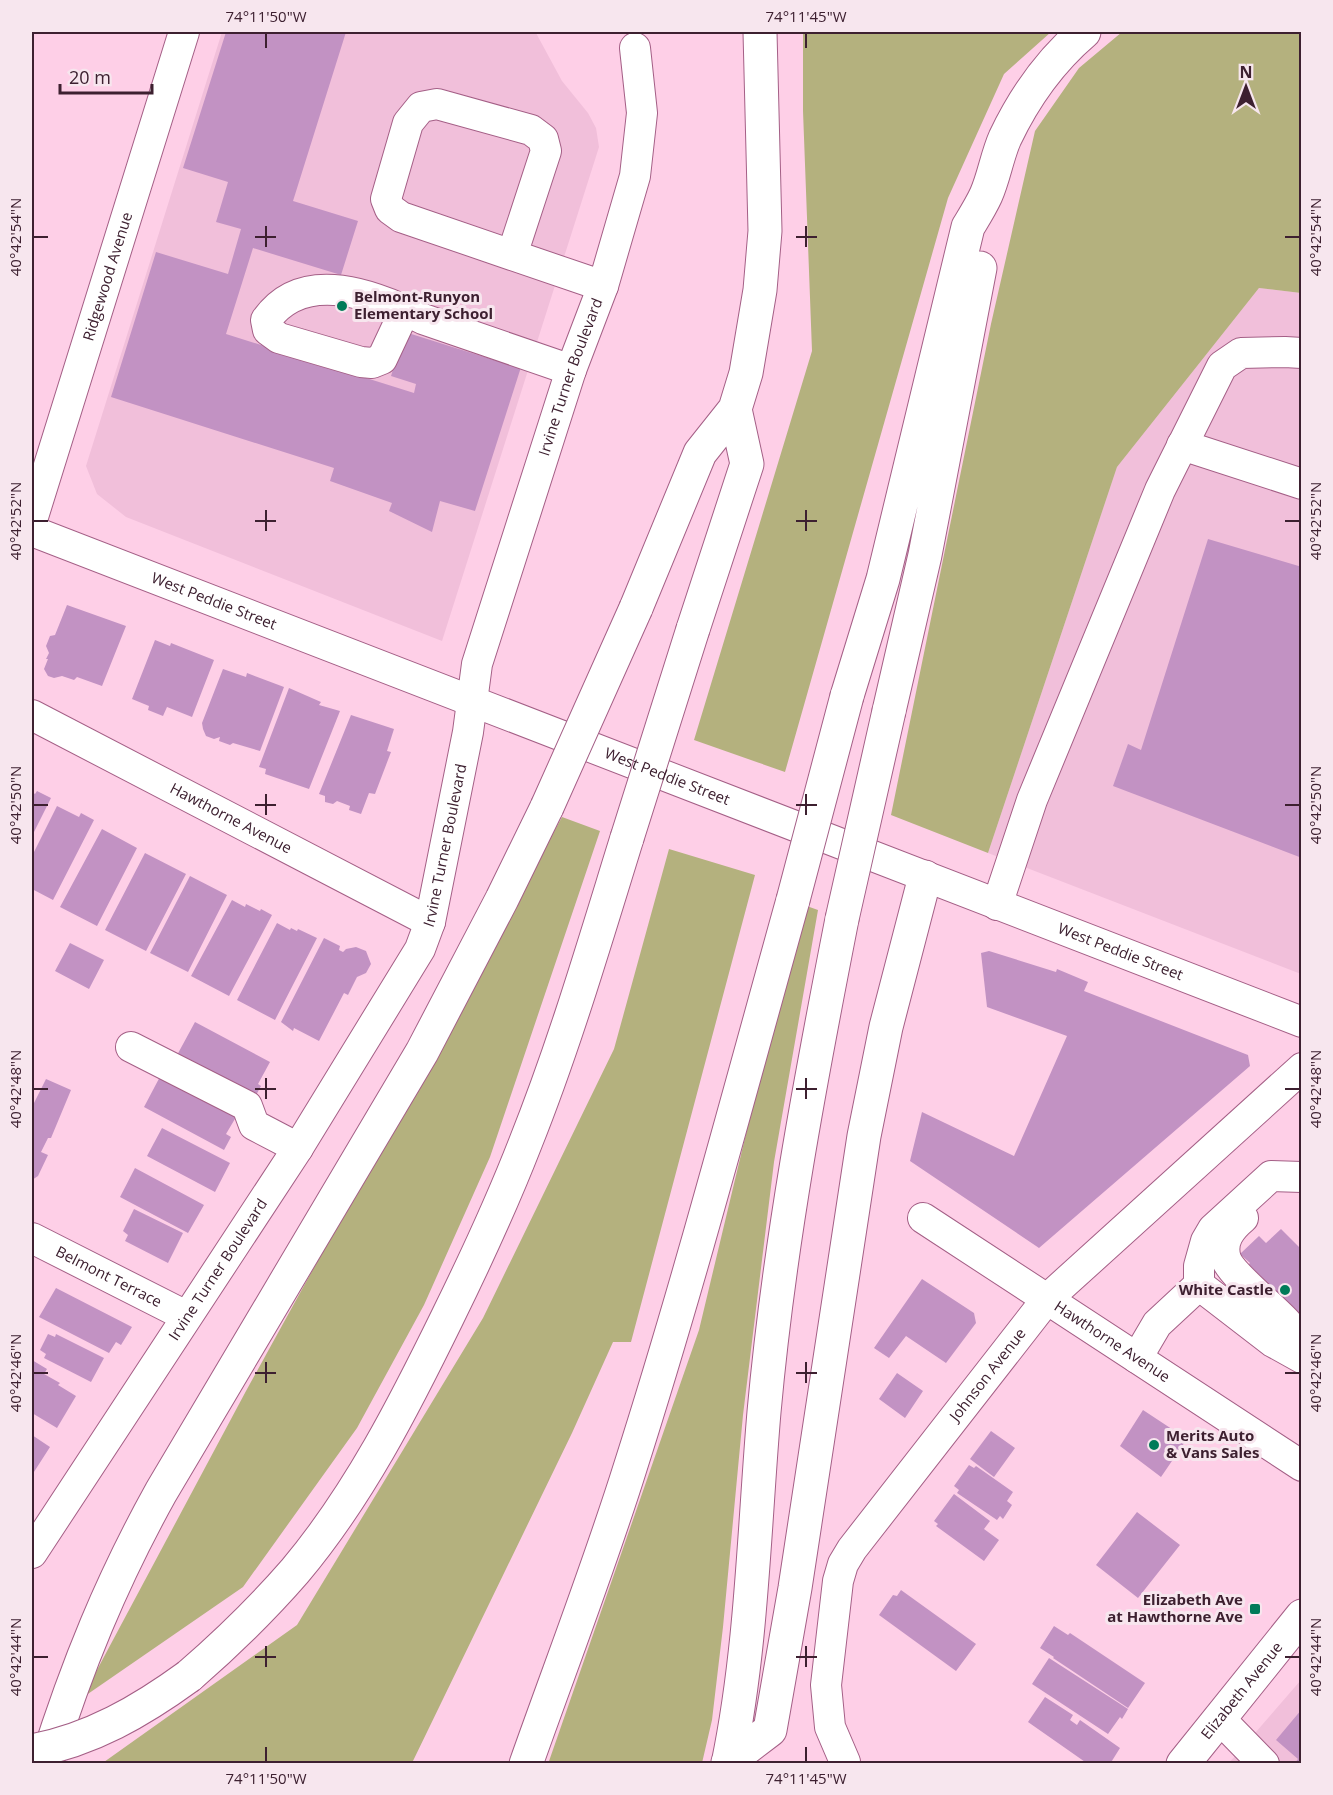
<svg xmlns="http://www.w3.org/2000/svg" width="1333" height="1795" viewBox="0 0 1333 1795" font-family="'Open Sans',sans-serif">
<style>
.built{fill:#f1bfda}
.green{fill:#b4b17e}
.building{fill:#c292c3}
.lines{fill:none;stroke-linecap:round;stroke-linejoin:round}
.minor-casing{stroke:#a45f86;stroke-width:32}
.major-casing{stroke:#a45f86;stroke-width:35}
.highway-casing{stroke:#a45f86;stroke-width:35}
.minor{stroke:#fff;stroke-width:30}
.major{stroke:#fff;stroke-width:33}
.highway{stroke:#fff;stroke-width:33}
.highway-bridge-casing{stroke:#a45f86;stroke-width:35;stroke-linecap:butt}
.highway-bridge{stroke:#fff;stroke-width:33}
.ticks{fill:none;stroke:#3d2030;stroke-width:2}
.poi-dot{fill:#007b59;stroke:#f7e6ee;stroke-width:2}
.labels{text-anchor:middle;stroke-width:6;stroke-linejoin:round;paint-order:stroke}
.street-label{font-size:15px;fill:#3d2030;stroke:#f7e6ee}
.poi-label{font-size:15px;font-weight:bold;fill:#3d2030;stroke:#f7e6ee;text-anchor:start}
.neatline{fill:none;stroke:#3d2030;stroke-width:2}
.ticks-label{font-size:15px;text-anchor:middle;fill:#3d2030}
</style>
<rect width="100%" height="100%" fill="#fecfe7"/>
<path class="built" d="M222,32H533L536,33L562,81L588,113L596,128L599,147L442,641L126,517L97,494L86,466Z
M1259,288L1301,293V974L988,853L1117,467Z
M1301,1680V1763H1229Z"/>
<path class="green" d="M803,32H1051L1004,74L948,198L785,772L694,740L812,351L803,111Z
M1122,32H1301V293L1259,288L1117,467L988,853L891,815L991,324L1035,131L1079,68Z
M562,817L600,831L490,1157L424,1305L357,1428L243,1587L82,1698L246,1391Z
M669,849L755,875L631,1342H613L572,1433L412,1763H106L104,1762L297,1625L483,1318L614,1049Z
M801,904L818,910L774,1162L743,1415L723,1627L712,1720L702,1763L548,1764L699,1330Z"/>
<path class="building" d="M226,32H346L293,201L358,221L341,275L253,248L226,334L414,393L416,384L391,376L405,332L497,361L500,352L522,364L475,511L440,501L432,532L389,511L392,503L330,481L334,468L111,397L156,252L228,274L241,229L216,222L228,182L183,168Z
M1208,539L1302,567V858L1113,786L1128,744L1141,750Z
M67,605L126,626L102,686L77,677L74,680L62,676L54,678L48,676L44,669L48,659H46L49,653L46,646L50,636L55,635Z
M155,640L170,646L171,643L214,660L192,717L167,707L163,716L148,710L149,706L132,699Z
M223,669L246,677L247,673L284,687L260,751L233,743L230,745L219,741L220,737L214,739L206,736L203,729L202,723Z
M289,688L321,702L319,705L340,711L309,789L265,774L266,769L259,767Z
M351,715L394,729L387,751L391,752L375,794L369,793L361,814L349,810L350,806L337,801L333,804L325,802V796L319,794Z
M37,791L51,798L32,836V792L35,794Z
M57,806L79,817L81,813L94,820L53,900L32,889V856Z
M102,829L137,848L97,926L60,907Z
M145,853L186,874L146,951L105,930Z
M190,876L227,895L188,972L150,953Z
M232,900L245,907L246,904L260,911L261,909L272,915L229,996L191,976Z
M277,923L290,930L291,928L297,931L298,929L317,938L275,1020L237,1000Z
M324,938L340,946L339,950L343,952L346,949L356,947L366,951L371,964L366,973L357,977L348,995L344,993L319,1041L294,1028L293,1031L281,1022Z
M70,943L104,960L89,989L55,971Z
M989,951L1056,972L1057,969L1088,982L1084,991L1248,1055L1250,1066L1039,1248L910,1161L922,1112L1014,1156L1067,1036L987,1007L981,953Z
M195,1022L270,1062L258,1084L261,1086L254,1099L176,1057Z
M163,1071L239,1112L226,1134L231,1137L224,1150L144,1107Z
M46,1079L71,1090L51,1138H48L41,1152L48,1155L38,1176L32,1180V1107Z
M162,1128L230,1163L215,1192L147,1156Z
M135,1168L204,1205L188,1233L120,1197Z
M134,1209L183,1233L168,1263L125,1241L128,1235L123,1231Z
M1281,1229L1302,1250V1313L1296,1318L1246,1267L1250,1263L1240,1254L1259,1236L1266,1243Z
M922,1279L974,1313L976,1323L946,1363L906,1336L889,1358L874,1348Z
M56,1288L132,1327L121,1345L116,1342L109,1353L39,1317Z
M48,1334L55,1337L56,1334L104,1358L91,1382L44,1358L46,1354L40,1350Z
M32,1360L47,1369L44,1374L60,1383L58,1385L76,1396L57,1428L32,1413Z
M897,1373L923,1391L905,1418L879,1399Z
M1143,1410L1187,1439L1161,1477L1120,1446Z
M991,1431L1015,1448L994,1477L970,1459Z
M32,1435L50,1447L32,1475Z
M969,1465L974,1468L976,1466L1013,1492L1007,1501L1012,1505L1003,1519L1000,1516L997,1520L957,1493L959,1490L954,1486Z
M954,1494L990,1521L984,1529L999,1540L984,1561L936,1526L938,1524L934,1521Z
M1137,1512L1180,1545L1138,1598L1096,1565Z
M901,1590L976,1644L956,1671L879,1615L893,1595L897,1596Z
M1054,1626L1068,1635L1070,1633L1145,1683L1128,1708L1053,1658L1054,1657L1040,1648Z
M1049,1658L1128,1709L1122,1719L1120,1717L1108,1734L1032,1684Z
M1045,1697L1073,1715L1070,1720L1077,1725L1080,1720L1120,1748L1110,1764H1088L1028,1722Z
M1302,1709V1764H1294L1298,1759L1276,1740Z"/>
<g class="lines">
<g class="minor-casing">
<g id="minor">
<path d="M512,255L401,217L390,209L386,199L408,123L421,107L437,104L531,130L543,139L546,151L512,255L603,286"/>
<path d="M405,310L382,359L372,363L361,362L279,338L268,330L266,320C304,266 377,296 423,319L571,370"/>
<path d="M1182,445L1302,484"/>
<path id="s1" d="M32,520L184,32"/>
<path id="s2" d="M32,531L1302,1022"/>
<path id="s3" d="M32,715L430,922"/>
<path d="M997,905L1032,800L1160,490L1222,366L1241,353L1285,352L1302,353"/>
<path d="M131,1047L247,1106L254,1125L298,1148"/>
<path id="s4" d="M923,1218L1302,1466"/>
<path d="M1243,1218C1231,1228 1220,1241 1226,1259C1231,1274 1275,1309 1288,1324C1293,1330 1297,1337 1302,1343"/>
<path id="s5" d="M32,1238L186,1316"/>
<path d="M1199,1285L1273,1342L1302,1358"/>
<path d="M1137,1358L1157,1324L1199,1285V1266L1206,1241L1213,1229L1271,1176L1302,1177"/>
<path id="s6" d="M32,1553L298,1148L420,949L430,922L468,732L477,664L571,370L603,286L635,176L642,113L635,48"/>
<path d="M1219,1718L1264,1764"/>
<path id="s7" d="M845,1762L830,1727L826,1685L838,1581L843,1564L852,1549L1047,1299L1302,1068"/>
</g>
</g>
<g class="major-casing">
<g id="major">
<path id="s8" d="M1183,1764L1302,1616"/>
</g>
</g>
<g class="highway-casing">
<path id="highway" d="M636,608L700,453L735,409L746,373L760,290L765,231L760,32
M693,629L747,464L735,409
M847,696L883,579L968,227C974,217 981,206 986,195C994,177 997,156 1005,138C1024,98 1050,61 1084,32
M889,711L925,555L980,268
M189,1676C227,1643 262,1609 295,1571C359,1495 405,1404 448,1316C476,1259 502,1203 525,1144C565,1044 595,941 627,838
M728,1762L770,1730L795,1588L864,1136L886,1027L925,877
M46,1764C77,1666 111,1582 161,1492L422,1052L502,899L547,807
M526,1764C561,1665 599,1567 630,1468C690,1280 740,1090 793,900
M728,1764C752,1648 754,1529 764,1412C779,1246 810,1082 842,919"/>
</g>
<use href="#minor" class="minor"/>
<use href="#major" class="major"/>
<use href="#highway" class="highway"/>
<g class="highway-bridge-casing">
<path id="highway-bridge" d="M547,807L636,608
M627,838L693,629
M793,900L847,696
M842,919L889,711
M32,1751C91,1740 141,1711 189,1676"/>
</g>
<use href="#highway-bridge" class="highway-bridge"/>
</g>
<path class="ticks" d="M266,33V48M806,33V48M266,226V247M806,226V247M33,237H48M255,237H276M796,237H817M1285,237H1300M266,510V531M806,510V531M33,521H48M255,521H276M796,521H817M1285,521H1300M266,794V815M806,794V815M33,805H48M255,805H276M796,805H817M1285,805H1300M266,1078V1099M806,1078V1099M33,1089H48M255,1089H276M796,1089H817M1285,1089H1300M266,1362V1383M806,1362V1383M33,1373H48M255,1373H276M796,1373H817M1285,1373H1300M266,1646V1667M806,1646V1667M33,1657H48M255,1657H276M796,1657H817M1285,1657H1300M266,1747V1762M806,1747V1762"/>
<g class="poi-dot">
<circle cx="342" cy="306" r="6"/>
<circle cx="1285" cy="1290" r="6"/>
<circle cx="1154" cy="1445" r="6"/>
<rect x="1249" y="1603" width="12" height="12" rx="3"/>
</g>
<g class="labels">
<g class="street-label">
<text dy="5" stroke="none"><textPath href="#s1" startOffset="255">Ridgewood Avenue</textPath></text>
<text dy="5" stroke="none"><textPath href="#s6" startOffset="1311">Irvine Turner Boulevard</textPath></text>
<text dy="5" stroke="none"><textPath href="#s2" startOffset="195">West Peddie Street</textPath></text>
<text dy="5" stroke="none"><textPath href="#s2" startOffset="681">West Peddie Street</textPath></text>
<text dy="5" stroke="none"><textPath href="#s3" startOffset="224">Hawthorne Avenue</textPath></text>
<text dy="5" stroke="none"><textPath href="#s6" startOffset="825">Irvine Turner Boulevard</textPath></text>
<text dy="5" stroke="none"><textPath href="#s2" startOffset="1167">West Peddie Street</textPath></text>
<text dy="5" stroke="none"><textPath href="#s6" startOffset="339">Irvine Turner Boulevard</textPath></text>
<text dy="5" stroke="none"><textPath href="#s5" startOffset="86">Belmont Terrace</textPath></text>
<text dy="5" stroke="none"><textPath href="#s4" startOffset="226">Hawthorne Avenue</textPath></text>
<text dy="5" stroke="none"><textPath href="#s7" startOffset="441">Johnson Avenue</textPath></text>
<text dy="5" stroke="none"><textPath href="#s8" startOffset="94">Elizabeth Avenue</textPath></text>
</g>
<g class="poi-label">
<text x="354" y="302">Belmont-Runyon<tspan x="354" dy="17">Elementary School</tspan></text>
<text x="1273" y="1295" text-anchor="end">White Castle</text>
<text x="1166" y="1441">Merits Auto<tspan x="1166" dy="17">&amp; Vans Sales</tspan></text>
<text x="1243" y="1605" text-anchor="end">Elizabeth Ave<tspan x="1243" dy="17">at Hawthorne Ave</tspan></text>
</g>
</g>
<rect width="1333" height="1795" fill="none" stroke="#f7e6ee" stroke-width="66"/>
<g transform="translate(1246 87)" stroke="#f7e6ee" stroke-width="4.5" paint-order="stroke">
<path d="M0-4.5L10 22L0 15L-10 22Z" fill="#3d2030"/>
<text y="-9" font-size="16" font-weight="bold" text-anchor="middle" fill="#3d2030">N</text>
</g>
<path d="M60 84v9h92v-9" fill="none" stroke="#3d2030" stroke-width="3"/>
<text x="69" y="84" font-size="18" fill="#3d2030" stroke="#f7e6ee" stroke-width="4.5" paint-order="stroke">20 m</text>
<rect x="33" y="33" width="1267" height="1729" class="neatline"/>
<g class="ticks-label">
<text x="266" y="22">74°11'50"W</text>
<text x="806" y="22">74°11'45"W</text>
<text transform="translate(16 237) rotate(-90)" y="5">40°42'54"N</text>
<text transform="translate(1316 237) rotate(-90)" y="5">40°42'54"N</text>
<text transform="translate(16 521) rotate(-90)" y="5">40°42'52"N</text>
<text transform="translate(1316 521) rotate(-90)" y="5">40°42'52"N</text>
<text transform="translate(16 805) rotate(-90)" y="5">40°42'50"N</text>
<text transform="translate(1316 805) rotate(-90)" y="5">40°42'50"N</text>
<text transform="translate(16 1089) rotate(-90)" y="5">40°42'48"N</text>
<text transform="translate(1316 1089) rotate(-90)" y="5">40°42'48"N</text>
<text transform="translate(16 1373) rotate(-90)" y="5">40°42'46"N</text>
<text transform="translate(1316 1373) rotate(-90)" y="5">40°42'46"N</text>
<text transform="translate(16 1657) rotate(-90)" y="5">40°42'44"N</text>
<text transform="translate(1316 1657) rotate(-90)" y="5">40°42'44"N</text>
<text x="266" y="1784">74°11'50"W</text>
<text x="806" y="1784">74°11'45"W</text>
</g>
</svg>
